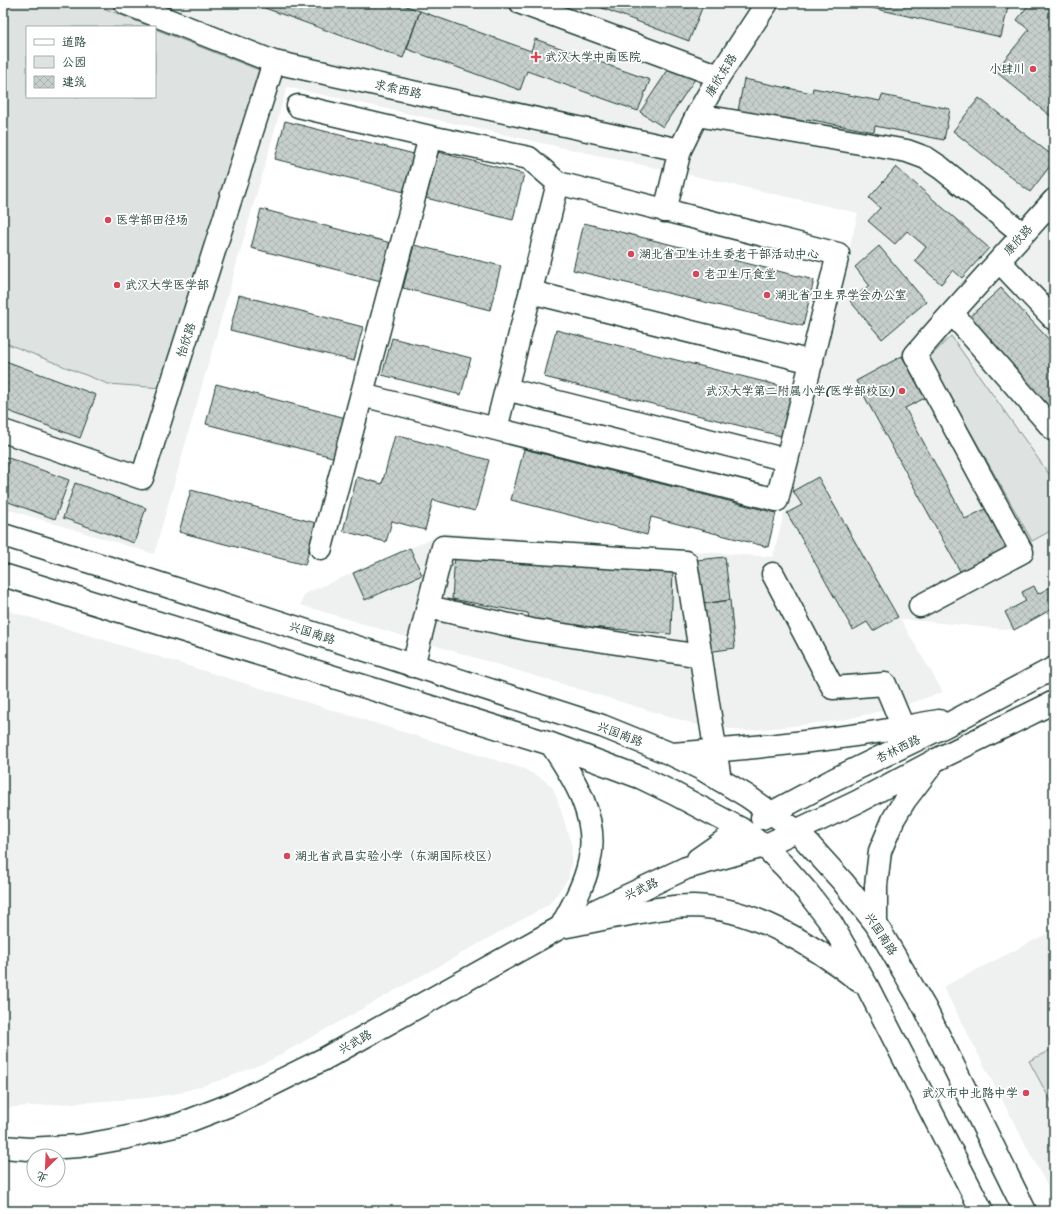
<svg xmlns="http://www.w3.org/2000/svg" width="1057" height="1214" viewBox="0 0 1057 1214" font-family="Sriracha,'LXGW WenKai TC',sans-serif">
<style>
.built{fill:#eef1f0;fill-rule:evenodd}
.green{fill:#dee3e2;stroke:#7e908b}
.building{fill:url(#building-cross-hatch);stroke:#1f3d34}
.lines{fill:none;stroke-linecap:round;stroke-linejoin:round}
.minor-casing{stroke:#1f3d34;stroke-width:25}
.major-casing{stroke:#1f3d34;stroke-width:25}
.minor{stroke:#fff;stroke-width:22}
.major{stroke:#fff;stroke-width:22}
.poi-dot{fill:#d1495b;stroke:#fff;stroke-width:1.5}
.labels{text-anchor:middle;stroke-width:3.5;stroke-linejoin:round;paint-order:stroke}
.poi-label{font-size:12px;fill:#1f3d34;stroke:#fff;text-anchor:start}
.street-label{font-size:12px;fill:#1f3d34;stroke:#fff}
</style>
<defs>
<pattern id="building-cross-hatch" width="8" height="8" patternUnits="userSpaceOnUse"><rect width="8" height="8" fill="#c7cfcc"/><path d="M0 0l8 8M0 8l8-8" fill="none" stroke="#aab3b0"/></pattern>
</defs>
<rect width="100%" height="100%" fill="#fff"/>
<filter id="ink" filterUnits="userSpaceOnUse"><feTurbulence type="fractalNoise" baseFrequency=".025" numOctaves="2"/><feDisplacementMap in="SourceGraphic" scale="8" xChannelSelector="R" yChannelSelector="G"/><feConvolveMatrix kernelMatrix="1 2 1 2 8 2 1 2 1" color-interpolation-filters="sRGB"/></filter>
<g filter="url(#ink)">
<path class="built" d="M3,3H758L665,170L287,87L154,554L3,508ZM27,27H155V97H27Z
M781,3H1054V608L1014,630L900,619L943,692L899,707L838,721L745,731L694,724L301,605L304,594L445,533L773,557L858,213L686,174L698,139L708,117L729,80Z
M3,609L524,769L543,779L553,788L560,807L572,847L571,865L568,879L557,894L548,905L269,1061L221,1080L179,1093L148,1098L3,1108Z
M1054,930V1199L943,987Z"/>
<path class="green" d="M3,3H91L151,27H27V97H155V29L259,70L162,388L108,384L3,342Z
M951,336L1054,481V529L1032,541L929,358Z
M1054,1048V1107L1029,1061Z"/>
<path class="building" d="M251,3H398L420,11L403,58Z
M589,3H704L689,41Z
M850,3H1009L1001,37Z
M1030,3H1054V119L995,71L1029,30L1017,20Z
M420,11L531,51L535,39L650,80L638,111L527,71L520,90L407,49Z
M672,64L695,79L663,127L640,112Z
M744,79L812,93L813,88L880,101L882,95L950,109L944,140L875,126L874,132L807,119L806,124L738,111Z
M979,98L1054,157V161L1030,192L953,131Z
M285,121L414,154L404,192L275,159Z
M438,152L524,174L513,220L426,198Z
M896,167L989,248L962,278L953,270L941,284L915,261L926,247L907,231L895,244L868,221L880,208L869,198Z
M261,209L391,243L381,281L251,248Z
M584,223L814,280L803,326L573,270Z
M414,245L501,266L490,310L403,288Z
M879,246L926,302L882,339L850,301L869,285L855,267Z
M1054,287V301L1047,294Z
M1001,288L1054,345V412L968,318Z
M239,295L363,327L354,361L230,330Z
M556,330L797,390L785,437L544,377Z
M392,338L471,358L461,395L382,375Z
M902,356L925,398L905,408L965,519L985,509L1007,549L961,573L856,381Z
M3,360L96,395L80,438L3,409Z
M216,384L346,418L336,458L206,424Z
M395,435L489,460L475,511L433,500L425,530L392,521L386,542L343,531L357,477L382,484Z
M524,449L776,513L768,547L651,517L647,535L511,500Z
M3,456L69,480L55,519L3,500Z
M818,477L898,617L873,631L867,622L853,630L787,513L802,505L793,491Z
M75,483L146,508L134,543L63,518Z
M191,490L316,523L305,565L179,532Z
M410,548L422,575L365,600L353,573Z
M455,555L673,569L671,634L590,627L529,619L528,613L452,599Z
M725,557L730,600L702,604L697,560Z
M1054,585V608L1014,630L1005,612L1026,601L1022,592L1034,586L1038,594Z
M730,600L735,648L708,652L702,604Z"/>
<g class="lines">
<g class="minor-casing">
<path id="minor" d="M125,3L274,62L680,150
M521,3L719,76
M298,106L430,137L529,158L558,183
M697,115L907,151L926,158L941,168L1023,234
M558,183L838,254L777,500L496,429Z
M665,211L680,150L697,115L719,76L767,3
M999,261L1054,319
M531,292L812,362
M952,313L1054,430
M506,389L787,460
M362,395L496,429
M3,431L142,478L274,62
M321,548L430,137
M773,574L833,688L885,684L903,727
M920,606L1022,552L915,355L942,324L1054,200
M428,607L532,630L701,656
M413,666L443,547L686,562L720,780
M698,859L741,829
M3,1147L29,1149L80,1146L124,1138L178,1125L235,1103L324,1059L561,927L686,868L764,846"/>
</g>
<g class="major-casing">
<path id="major" d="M3,535L142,578L602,726L671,754L702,769L747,796L797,831L843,882L876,924L925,1008L1025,1211
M3,575L551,744L642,778L673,793L741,829L764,846L786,868L808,893L831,923L867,986L982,1211
M551,744C574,778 600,819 589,863C584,886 572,906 561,927
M672,754C740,749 808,743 876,732C897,729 918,724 939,721
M762,818L835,779L945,726L1054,668
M764,846L857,802L936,760L1054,702
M876,924V886L880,851L894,818L905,800L931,766
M561,927C584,923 607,918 630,914C651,910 671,906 693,906C753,908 814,945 859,981"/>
</g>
<use href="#minor" class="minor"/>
<use href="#major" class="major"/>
</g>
</g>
<g class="poi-dot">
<path d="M534 51h4v4h4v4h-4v4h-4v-4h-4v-4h4z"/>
<circle cx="1033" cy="69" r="4"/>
<circle cx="108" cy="220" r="4"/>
<circle cx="631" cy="254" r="4"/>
<circle cx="696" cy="274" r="4"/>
<circle cx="117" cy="285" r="4"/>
<circle cx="767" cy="295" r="4"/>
<circle cx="902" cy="391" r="4"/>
<circle cx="287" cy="856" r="4"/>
<circle cx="1026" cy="1093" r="4"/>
</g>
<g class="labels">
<g class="poi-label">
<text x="545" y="61">武汉大学中南医院</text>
<text x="1025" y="73" text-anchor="end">小肆川</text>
<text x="116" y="224">医学部田径场</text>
<text x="639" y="258">湖北省卫生计生委老干部活动中心</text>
<text x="704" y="278">老卫生厅食堂</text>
<text x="125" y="289">武汉大学医学部</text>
<text x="775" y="299">湖北省卫生界学会办公室</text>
<text x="894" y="395" text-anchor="end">武汉大学第二附属小学(医学部校区)</text>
<text x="295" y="860">湖北省武昌实验小学（东湖国际校区）</text>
<text x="1018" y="1097" text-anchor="end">武汉市中北路中学</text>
</g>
<g class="street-label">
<text transform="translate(721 75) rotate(-58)" y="4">康欣东路</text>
<text transform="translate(398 89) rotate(12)" y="4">求索西路</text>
<text transform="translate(1018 240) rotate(-48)" y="4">康欣路</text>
<text transform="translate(186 340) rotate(-72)" y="4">怡欣路</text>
<text transform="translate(312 633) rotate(18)" y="4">兴国南路</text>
<text transform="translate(620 734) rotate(21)" y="4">兴国南路</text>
<text transform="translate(898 749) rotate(-26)" y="4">杏林西路</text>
<text transform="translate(641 889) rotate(-25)" y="4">兴武路</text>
<text transform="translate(881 934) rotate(57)" y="4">兴国南路</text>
<text transform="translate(355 1042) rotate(-29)" y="4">兴武路</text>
</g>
</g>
<rect width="1057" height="1214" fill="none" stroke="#fff" stroke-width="16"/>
<rect x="8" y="8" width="1041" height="1198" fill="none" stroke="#1f3d34" stroke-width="1.5" filter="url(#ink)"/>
<rect x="26" y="26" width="130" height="72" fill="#ffffff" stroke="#a5b1ae"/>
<rect x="34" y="39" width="20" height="6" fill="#ffffff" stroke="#a5b1ae"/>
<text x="62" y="46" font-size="12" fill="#1f3d34">道路</text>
<rect x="34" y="56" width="20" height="12" fill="#dee3e2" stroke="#a5b1ae"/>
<text x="62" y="66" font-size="12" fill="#1f3d34">公园</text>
<rect x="34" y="76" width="20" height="12" fill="url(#building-cross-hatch)" stroke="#a5b1ae"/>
<text x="62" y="86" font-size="12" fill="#1f3d34">建筑</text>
<g transform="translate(46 1168) rotate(204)"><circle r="19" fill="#ffffff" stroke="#a5b1ae"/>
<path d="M0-3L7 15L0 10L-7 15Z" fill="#d1495b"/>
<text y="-6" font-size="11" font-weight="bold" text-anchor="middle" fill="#1f3d34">北</text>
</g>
</svg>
